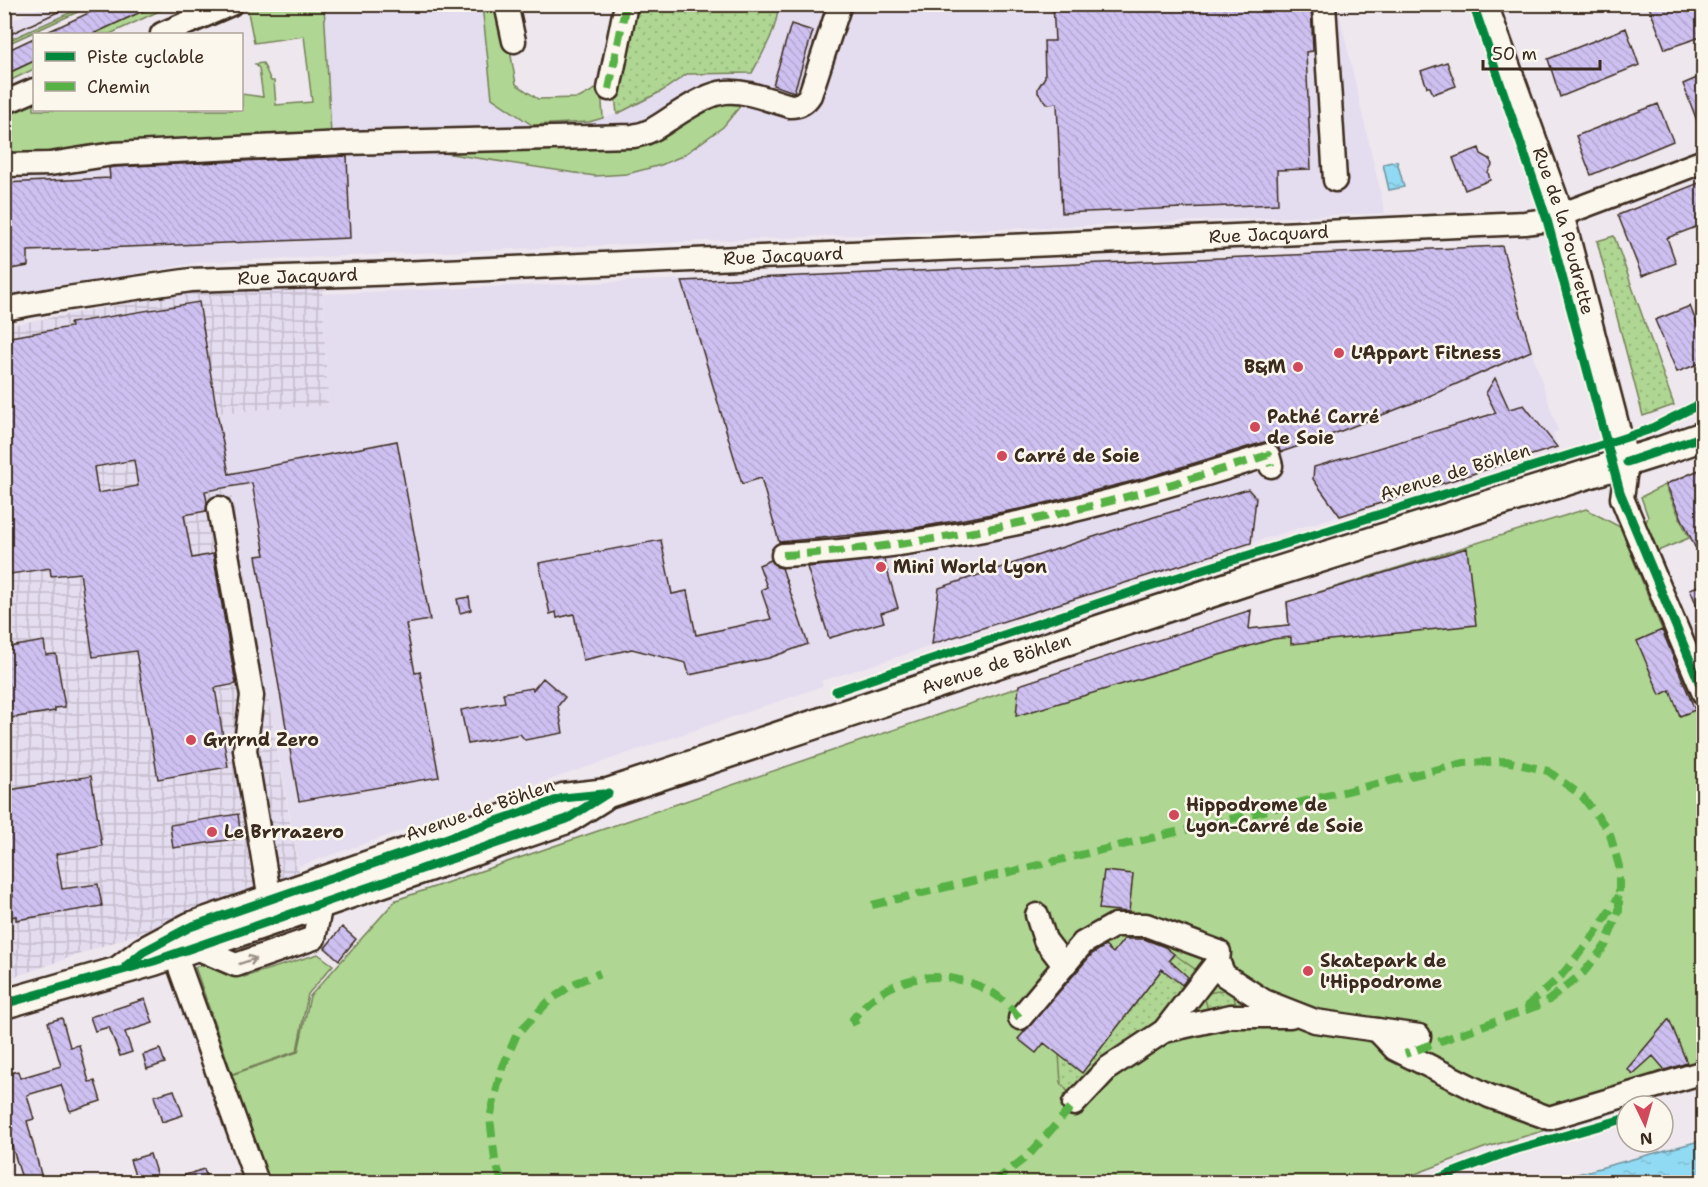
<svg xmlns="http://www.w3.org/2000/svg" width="1708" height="1187" viewBox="0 0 1708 1187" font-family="'Shantell Sans',sans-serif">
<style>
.built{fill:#e4dcef}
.industrial{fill:url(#industrial-grid)}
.grass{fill:#afd692;stroke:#758058;stroke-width:1.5}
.park{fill:url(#park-dots);stroke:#758058;stroke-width:1.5}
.water{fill:url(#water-ripples);stroke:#6f949e;stroke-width:1.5}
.building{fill:url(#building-back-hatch);stroke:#3b2a1e;stroke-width:1.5;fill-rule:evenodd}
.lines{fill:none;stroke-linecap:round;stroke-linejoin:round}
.minor-casing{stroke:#3b2a1e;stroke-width:27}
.major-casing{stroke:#3b2a1e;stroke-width:33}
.minor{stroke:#fbf7ec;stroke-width:22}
.major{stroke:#fbf7ec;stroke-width:28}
.tram{stroke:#3b2a1e;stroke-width:1.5}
.quiet{stroke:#57b245;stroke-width:8;stroke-dasharray:15 8;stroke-linecap:butt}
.cycleway-casing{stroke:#fbf7ec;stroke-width:13}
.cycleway{stroke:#00873e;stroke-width:9}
.oneway{stroke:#9b9085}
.poi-dot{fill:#d1495b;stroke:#fbf7ec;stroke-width:2}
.labels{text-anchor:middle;stroke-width:5;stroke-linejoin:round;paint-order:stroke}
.street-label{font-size:18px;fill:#3b2a1e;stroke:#fbf7ec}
.poi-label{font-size:18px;font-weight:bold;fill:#3b2a1e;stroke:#fbf7ec;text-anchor:start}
</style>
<defs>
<pattern id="industrial-grid" width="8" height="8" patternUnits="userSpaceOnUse" patternTransform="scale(1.5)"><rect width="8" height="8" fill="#e4dcef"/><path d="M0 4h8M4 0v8" fill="none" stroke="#c4bdcc"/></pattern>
<pattern id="park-dots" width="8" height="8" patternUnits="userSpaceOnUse" patternTransform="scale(1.5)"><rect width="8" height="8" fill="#afd692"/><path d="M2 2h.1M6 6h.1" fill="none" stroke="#97b87d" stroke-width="1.8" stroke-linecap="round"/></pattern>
<pattern id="water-ripples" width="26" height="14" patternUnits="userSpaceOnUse" patternTransform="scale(1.5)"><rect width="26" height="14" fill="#91daf3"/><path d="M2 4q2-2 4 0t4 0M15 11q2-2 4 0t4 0" fill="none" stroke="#7ebbd0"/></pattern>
<pattern id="building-back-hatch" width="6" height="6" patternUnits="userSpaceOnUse" patternTransform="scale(1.5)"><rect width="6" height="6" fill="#cec1f2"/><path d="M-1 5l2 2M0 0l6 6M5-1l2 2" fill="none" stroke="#b2a6cf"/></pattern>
</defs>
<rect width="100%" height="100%" fill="#eee7ee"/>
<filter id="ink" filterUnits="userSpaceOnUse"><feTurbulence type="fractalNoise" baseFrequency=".0167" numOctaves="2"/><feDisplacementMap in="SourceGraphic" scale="12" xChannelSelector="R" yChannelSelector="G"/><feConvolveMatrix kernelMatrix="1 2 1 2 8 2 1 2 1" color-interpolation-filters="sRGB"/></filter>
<g filter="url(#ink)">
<path class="built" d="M1337,4L1385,213L199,262L5,298L4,154L331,140L324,5H482L492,98L589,122L617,114L662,91L687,74L752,73L778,14V5Z
M47,5H93L5,45L4,24Z
M1502,246L1532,352L1558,431L1553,433L1557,447L1232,549L1213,546L1216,555L850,672L821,681L823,686L299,866L217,413L328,405L323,294Z"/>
<path class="industrial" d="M322,284L328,405L217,413L300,877L5,980V326L200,290Z"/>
<path class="grass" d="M158,4L172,5L110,34H93Z
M251,4L324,5L331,135L5,154V116L14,107L34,98V110H242V94L263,97L259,68L255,64L263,63L271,81H274L276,105L312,102L304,36L254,43L247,7Z
M87,5H93L5,45V42Z
M482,5H502L516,84L538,99L579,98L601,86L603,118L589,122L532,125L492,98Z
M34,61V69L5,83V75Z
M746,99L723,127L682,156L661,165L627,174L595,176L444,153L641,144L717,103Z
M1665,485L1689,538L1653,553L1645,525L1648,517L1641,497Z
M1586,509L1620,527L1703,730V1085L1484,1148L1394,1182H268L231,1075L298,1052L310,996L396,900L1019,687L1249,629L1289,625L1287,602Z
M318,954L333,965L308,994L297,1051L232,1074L195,967L206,963L244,977Z"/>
<path class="park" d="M616,5H778C778,29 763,52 752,73L687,74L662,91L617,114L614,86Z
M1614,236L1674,405L1643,416L1597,241Z
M1174,954L1203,975L1161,1024L1072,1097L1061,1083L1059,1054L1082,1072Z
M1232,988L1236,1005L1208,1011L1204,994Z"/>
<path class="water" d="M1397,161L1404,187L1389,190L1383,164Z
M1703,1140V1182H1548Z"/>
<path class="building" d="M108,4H158L93,34H43Z
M1053,4H1311L1313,51L1306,52L1311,169L1277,170L1278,204L1062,213L1057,103L1048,104L1038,93V88L1045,77L1044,41H1055Z
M1648,4H1701L1704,11V36L1665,49Z
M791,24L813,31L794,92L773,85Z
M1626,28L1639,65L1560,97L1548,59Z
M34,38V61L4,75V52Z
M1447,62L1456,86L1433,94L1430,87H1427L1421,71Z
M1704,75V133L1702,134L1683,84Z
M1658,104L1673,141L1591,175L1576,136Z
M1479,148L1481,154L1490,159L1492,165L1488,172L1490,180L1465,190L1453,158Z
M347,156L350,238L28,251V266L4,270V183L110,178L109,168L114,167Z
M1704,181V224L1667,238L1676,263L1642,276L1618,215Z
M1502,246L1531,351L1418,401L1323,438L1281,452L1277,445L1271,442H1264L1145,478L1025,508L904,530L779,542L761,478L742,484L682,281Z
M199,302L217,413L229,474L397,441L430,620L406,624L415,673L420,672L439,777L299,801L256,556L265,555L252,483L205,491L207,502L206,511L184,515L192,558L213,554L236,684L215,688L228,767L158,779L136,651L93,657L80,573L51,576L50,568L4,575V338L71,327L70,323ZM134,460L138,486L98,493L94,467Z
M1690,306L1699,329L1704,327V362L1677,372L1655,320Z
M1495,378L1509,409L1524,405L1557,447L1340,516L1313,479L1314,467L1496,413L1486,393Z
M1704,468V543L1695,547L1666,484Z
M1248,489L1256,498L1251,543L932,644L939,588L1154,517Z
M661,540L672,594L687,591L696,635L771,619L761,590L767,587L759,565L771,560L777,567L782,568L808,644L769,658L689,675L686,663L632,649L583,660L574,614L557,618L556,612L550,614L539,563Z
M1467,548L1476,625L1291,644V637L1273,639L1016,716L1019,685L1251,610L1249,629L1289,625L1287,602Z
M884,559L898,608L881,613L884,622L829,638L807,567Z
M1704,584V621H1703L1690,589Z
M469,597L471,610L460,613L457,599Z
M1662,630L1695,710L1680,716L1670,690L1660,695L1637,641Z
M44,641L46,655L56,654L65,707L55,708V711L4,719V648Z
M543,678L565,697L558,706L563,733L525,740L520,734L468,744L461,710L505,702L503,693L532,688L533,690Z
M91,776L102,846L56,854L62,889L98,884L102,906L16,920V916L4,918V899L13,897L7,862L4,863V791Z
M238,814L241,838L173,848L170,825Z
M1104,871L1133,874L1129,912L1099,909Z
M342,927L356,939L339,960L325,948Z
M1124,939H1144L1165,947L1174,954L1169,960L1188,977L1182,985L1162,969L1082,1073L1044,1043L1036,1053L1018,1039L1092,954L1105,946L1113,953Z
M145,999L153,1023L125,1032L132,1052L120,1056L109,1027L95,1031L90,1017Z
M62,1018L70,1047L79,1045L89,1082L95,1081L101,1101L70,1111L61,1085L27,1095L34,1119L27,1121L43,1182H23L7,1130L12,1129L4,1103V1075L18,1071L20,1078L61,1066L48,1022Z
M1669,1019L1687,1063L1665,1070L1653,1056L1633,1074L1627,1069Z
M160,1049L165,1063L147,1069L143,1055Z
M174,1090L183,1115L162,1122L154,1096Z
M150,1154L158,1179L147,1182H137L130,1160Z
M204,1169L208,1182H170V1180Z"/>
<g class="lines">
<g class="minor-casing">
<g id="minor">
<path d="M506,4L514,41"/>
<path d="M1324,4L1335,180"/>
<path id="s1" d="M1486,4L1562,214L1627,462L1622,498L1704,694"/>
<path d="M162,34L231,4"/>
<path d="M609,89L626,4"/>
<path d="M4,103L34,90"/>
<path d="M4,165L50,164L113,154L344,143L633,136C648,134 659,126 671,118C725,83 729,87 790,106C799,106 805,103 810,95L840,4"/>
<path id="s2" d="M4,309L54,300L191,280L401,273L1525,223L1547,220L1704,161"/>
<path d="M219,508L252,696L245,750L270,900"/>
<path d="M783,555C947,547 1111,505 1268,455L1271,466"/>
<path d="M1037,915L1045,940L1064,965"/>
<path d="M194,947L236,965L314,938L321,904"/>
<path d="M175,954L257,1182"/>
<path d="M1020,1018L1083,943L1115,925H1146L1219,952L1218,961L1224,975L1264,1001L1315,1021L1419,1036"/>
<path d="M1377,1030L1395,1049L1489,1096L1549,1118L1704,1072"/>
<path d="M1164,1031L1231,1016H1290"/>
<path d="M1074,1104L1108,1068L1164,1031L1218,961"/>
</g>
</g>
<g class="major-casing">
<g id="major">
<path id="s3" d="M121,969L143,952L190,927L563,798L608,793L1243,582L1655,453L1704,436"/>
<path d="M4,1004L154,961L567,819L602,797"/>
</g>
</g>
<use href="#minor" class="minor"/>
<use href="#major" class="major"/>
<path class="tram" d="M4,37L75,4"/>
<path class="quiet" d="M609,89L626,4
M783,555C947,547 1111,505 1268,455L1271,466
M872,905L1464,763L1506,761L1548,771L1582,796L1609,831L1619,866V911L1605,946L1584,972L1545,1003L1405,1054
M1526,1007L1561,976L1595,934L1619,896
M856,1025L853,1019C887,974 944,965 993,993C1003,999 1012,1010 1020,1018
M502,1182L495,1160L490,1118L501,1071L517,1034L548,1002L573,984L600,973
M994,1182L1029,1155L1074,1104"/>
<g class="cycleway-casing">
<path id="cycleway" d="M1473,4L1547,220L1620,492L1704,694
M1627,462L1704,436
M836,691L1150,586L1621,439L1648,430L1704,402
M126,966L143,952L190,927L563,798L603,794
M4,1004L154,961L567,819L608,793
M1429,1182L1510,1151L1627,1118"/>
</g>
<use href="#cycleway" class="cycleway"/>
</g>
<defs><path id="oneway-shaft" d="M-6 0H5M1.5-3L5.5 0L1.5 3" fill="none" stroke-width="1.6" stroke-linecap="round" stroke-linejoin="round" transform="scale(1.5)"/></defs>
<use class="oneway" href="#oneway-shaft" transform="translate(248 961) rotate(-19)"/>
</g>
<g class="poi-dot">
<circle cx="1339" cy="353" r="6"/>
<circle cx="1298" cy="367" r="6"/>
<circle cx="1255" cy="427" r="6"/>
<circle cx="1002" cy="456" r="6"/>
<circle cx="881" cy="567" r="6"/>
<circle cx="191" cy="740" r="6"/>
<circle cx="1174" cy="815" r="6"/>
<circle cx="212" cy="832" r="6"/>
<circle cx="1308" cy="971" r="6"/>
</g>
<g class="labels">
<g class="street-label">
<text dy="6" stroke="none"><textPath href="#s1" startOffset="240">Rue de la Poudrette</textPath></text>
<text dy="6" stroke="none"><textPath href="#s2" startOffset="1268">Rue Jacquard</textPath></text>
<text dy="6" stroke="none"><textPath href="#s2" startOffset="782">Rue Jacquard</textPath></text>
<text dy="6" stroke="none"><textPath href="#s2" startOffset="296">Rue Jacquard</textPath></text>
<text transform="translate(1455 472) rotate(-17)" y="6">Avenue de Böhlen</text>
<text dy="6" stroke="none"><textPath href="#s3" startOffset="930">Avenue de Böhlen</textPath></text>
<text transform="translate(480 810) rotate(-19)" y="6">Avenue de Böhlen</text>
</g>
<g class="poi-label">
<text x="1351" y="359">L'Appart Fitness</text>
<text x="1286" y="373" text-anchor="end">B&amp;M</text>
<text x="1267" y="423">Pathé Carré<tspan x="1267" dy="21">de Soie</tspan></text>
<text x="1014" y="462">Carré de Soie</text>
<text x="893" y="573">Mini World Lyon</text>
<text x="203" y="746">Grrrnd Zero</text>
<text x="1186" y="811">Hippodrome de<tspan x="1186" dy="21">Lyon-Carré de Soie</tspan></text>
<text x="224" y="838">Le Brrrazero</text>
<text x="1320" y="967">Skatepark de<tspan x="1320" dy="21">l'Hippodrome</tspan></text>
</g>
</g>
<rect width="1708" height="1187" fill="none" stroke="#fbf7ec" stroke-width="24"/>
<rect x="12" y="12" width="1684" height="1163" fill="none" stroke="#3b2a1e" stroke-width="2" filter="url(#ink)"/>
<rect x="33" y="33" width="210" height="78" fill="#fbf7ec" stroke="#aea59a" stroke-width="1.5"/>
<rect x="45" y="52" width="30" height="9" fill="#00873e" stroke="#aea59a" stroke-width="1.5"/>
<text x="87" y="63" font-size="18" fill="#3b2a1e">Piste cyclable</text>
<rect x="45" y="82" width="30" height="9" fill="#57b245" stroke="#aea59a" stroke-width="1.5"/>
<text x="87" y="93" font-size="18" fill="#3b2a1e">Chemin</text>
<g transform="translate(1645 1124) rotate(175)"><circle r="28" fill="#fbf7ec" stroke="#aea59a" stroke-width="1.5"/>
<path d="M0-4.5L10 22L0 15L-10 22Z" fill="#d1495b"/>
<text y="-9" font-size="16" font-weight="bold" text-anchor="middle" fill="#3b2a1e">N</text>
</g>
<path d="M1483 60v9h117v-9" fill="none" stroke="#3b2a1e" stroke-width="3"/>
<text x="1492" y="60" font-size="18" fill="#3b2a1e" stroke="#fbf7ec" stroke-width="4.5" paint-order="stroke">50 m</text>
</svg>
